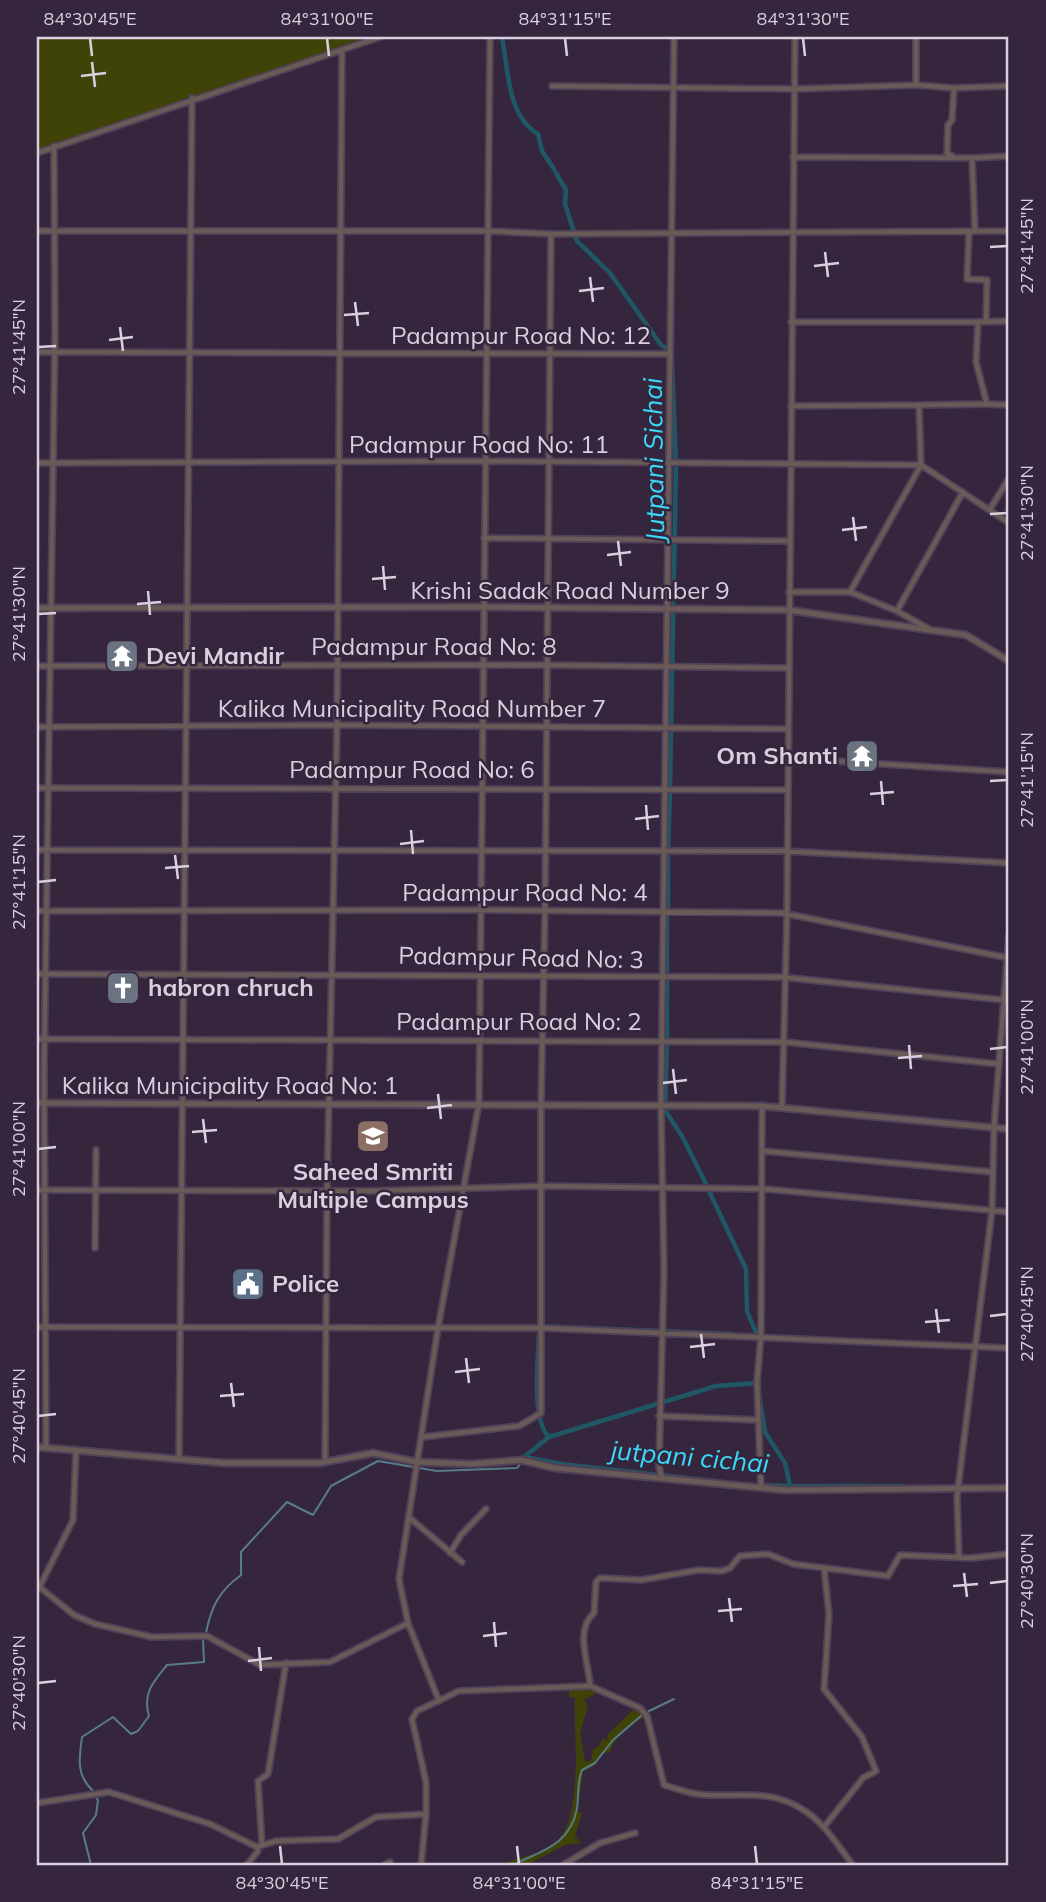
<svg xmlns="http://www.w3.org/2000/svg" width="1046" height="1902" viewBox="0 0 1046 1902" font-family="Mulish,sans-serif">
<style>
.green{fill:#404307}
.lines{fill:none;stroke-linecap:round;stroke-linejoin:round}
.stream{stroke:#577c89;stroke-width:2}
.canal{stroke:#1f5864;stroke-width:4.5}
.minor-casing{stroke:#4f4158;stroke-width:8}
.tertiary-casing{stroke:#4f4158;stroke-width:9}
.minor{stroke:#695957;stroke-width:4.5}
.tertiary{stroke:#695957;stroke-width:5}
.ticks{fill:none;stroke:#d9cfdf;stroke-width:2.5}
.labels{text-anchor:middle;stroke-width:5;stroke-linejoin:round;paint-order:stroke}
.street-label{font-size:24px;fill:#d9cfdf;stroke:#35263e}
.poi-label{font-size:24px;font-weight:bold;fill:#d9cfdf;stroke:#35263e;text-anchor:start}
.water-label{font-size:26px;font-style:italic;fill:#39d9f7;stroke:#35263e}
.neatline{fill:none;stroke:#d9cfdf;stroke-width:2.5}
.ticks-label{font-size:18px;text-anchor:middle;fill:#d9cfdf}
</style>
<rect width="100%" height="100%" fill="#35263e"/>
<path class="green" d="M37,37H377L37,151Z
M583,1689L597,1693L584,1700L588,1706L580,1734L585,1762L591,1761L593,1749L599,1746L603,1738L607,1740L608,1734L635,1708L646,1717L647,1723L643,1718C631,1724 611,1741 610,1753L603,1752L596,1764L583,1772L577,1811L582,1813L575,1836L581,1843L565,1845L527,1865H501C517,1858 536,1855 551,1846C586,1825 573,1734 575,1698L569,1697V1690Z"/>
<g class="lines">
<path class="stream" d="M206,1633C211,1607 219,1591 241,1575V1552L287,1502L313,1515L331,1486L378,1461L437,1471L517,1468L521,1463
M649,1711L674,1699
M93,1791C76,1775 79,1759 82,1737L113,1717L131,1734L138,1731L149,1716C142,1693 154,1681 167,1665L204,1662L203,1639
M91,1865L83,1833L96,1815L98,1800L95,1796
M513,1865C541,1851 570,1845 577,1809C579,1795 577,1782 582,1770L595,1763L613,1740L642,1715"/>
<path class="canal" d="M502,37C508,68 507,116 538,134L542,151L554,169
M556,173L566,190L565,204L577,241L610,273L661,345L671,352
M670,787L676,465L672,361
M668,848L670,793
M668,910V852
M667,1037V916
M667,1043L665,1110L683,1138L707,1186
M708,1189L746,1269L747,1311L759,1340
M539,1326L732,1334
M759,1394L765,1432L785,1463L790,1486L761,1485
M549,1437L716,1386L758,1383
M524,1457L549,1437C531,1420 538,1359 539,1334
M525,1457L561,1464L714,1481
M790,1486H903"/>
<g class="minor-casing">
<path id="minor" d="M916,37V85
M552,86L794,89L916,85L954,88L1009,86
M37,153L380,37
M952,156L947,153L948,125L952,120L954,88
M793,157L972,158L975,230L969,233L967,279L987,280L986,320
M972,158L1009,156
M37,231H488L551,234L545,910L541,1105V1413L519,1426L423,1437
M551,234L1009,231
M791,322H978
M37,352L669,354
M987,404L1009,405
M791,406L919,405
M37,463L485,461L921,465L1009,523
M990,509L1009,478
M484,538L790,541
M789,592H850L897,611L929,629
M850,592L921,465L919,405L987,404L976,362L978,322L1009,321
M897,611L963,492
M37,666L545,665L788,668
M37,727L337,725L788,729
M787,758L1009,772
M37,788L788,790
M37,850L783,851L1009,863
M37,911L491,910L782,913L1009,958
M37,974L781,977L1004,1000
M37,1039L784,1042L999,1064
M782,1107L787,914L795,37
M763,1151L993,1172
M37,1190L371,1191L542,1186L766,1189L1009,1212
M95,1248L96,1150
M37,1327L542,1328L1009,1348
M659,1416L758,1420
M46,1447L44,1073L55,335L54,146
M179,1458L192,98
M325,1462L327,1191L337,725L342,50
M662,1477L659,1467L664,1273L661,1105L674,37
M761,1488L757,1382L761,1335L762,1106
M411,1519L462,1562
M450,1553L461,1535L486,1509
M959,1556L957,1497L992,1210L994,1127L1009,935
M37,1585L74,1615L95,1624L152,1637L207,1636L260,1665L330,1662L408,1623L399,1579L438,1328L479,1103L490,37
M40,1586L73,1520L76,1450
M408,1623L439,1701
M590,1686C589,1663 574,1630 594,1613L596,1582L600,1578L641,1580L699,1570L722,1571L730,1568L740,1556L768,1554L793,1564L888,1576L900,1555L971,1558L1009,1554
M37,1803L109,1792L210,1824L257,1847L276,1841L338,1839L376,1817L426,1814V1782L412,1719L417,1711L459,1691L590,1686L640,1708L647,1716L664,1785C678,1789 692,1795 707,1795C741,1797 771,1789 802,1809C824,1822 838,1846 853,1865
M824,1827L863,1778L876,1771L862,1737L824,1689L829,1614L824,1568
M262,1845L258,1781L268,1774L286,1663
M247,1865L258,1851L257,1847
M384,1865L390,1862L391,1865
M421,1865L426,1814
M563,1865L600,1843L635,1833"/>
</g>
<g class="tertiary-casing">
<path id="tertiary" d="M37,608L484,607L788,610L966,635L1009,661
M37,1103L762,1106L1009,1129
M37,1447L224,1463H320L373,1453L417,1462L472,1464L521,1460L555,1468L785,1490L1009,1488"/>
</g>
<use href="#minor" class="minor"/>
<use href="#tertiary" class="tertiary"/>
</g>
<path class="ticks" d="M90,38L92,56M327,38L329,56M565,38L567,56M803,38L805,56M92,62L95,87M81,76L106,73M990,247L1007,246M825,252L828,277M814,266L839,263M590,277L593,302M579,291L604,288M355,302L358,326M344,315L369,313M120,327L123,351M109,340L133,337M38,347L56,346M990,514L1007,513M853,517L856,541M842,530L867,527M618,541L621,566M607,555L631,552M383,566L385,590M372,579L396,577M148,591L150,615M137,604L161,602M38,614L56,613M881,781L883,805M990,781L1007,780M870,794L894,792M646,805L648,830M635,819L659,816M411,830L413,854M400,844L424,841M175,855L178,879M165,868L189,866M38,882L56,880M909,1045L911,1069M990,1049L1007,1047M898,1058L922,1056M673,1069L676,1094M663,1083L687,1080M438,1094L441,1119M427,1108L452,1105M203,1119L206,1143M192,1132L217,1130M38,1149L56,1147M936,1309L939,1333M990,1316L1007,1314M925,1322L950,1320M701,1334L704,1358M690,1347L715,1344M466,1358L469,1383M455,1372L480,1369M231,1383L234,1407M220,1396L244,1394M38,1416L56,1414M964,1573L967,1597M990,1583L1007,1581M953,1586L978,1584M729,1598L732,1622M718,1611L742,1609M494,1622L496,1647M483,1636L507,1633M259,1647L261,1671M248,1661L272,1658M38,1683L56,1681M280,1846L282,1864M517,1846L519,1864M755,1846L757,1864"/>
<defs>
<g id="temple-square" transform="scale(1.75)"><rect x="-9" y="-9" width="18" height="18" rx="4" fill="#6b7280" stroke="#35263e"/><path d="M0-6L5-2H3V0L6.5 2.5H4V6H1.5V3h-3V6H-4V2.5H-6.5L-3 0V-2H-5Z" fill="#fff"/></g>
<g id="church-square" transform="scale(1.75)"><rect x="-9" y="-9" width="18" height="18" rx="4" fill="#6b7280" stroke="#35263e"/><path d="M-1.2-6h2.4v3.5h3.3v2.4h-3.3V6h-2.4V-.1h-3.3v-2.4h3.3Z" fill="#fff"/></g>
<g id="university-square" transform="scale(1.75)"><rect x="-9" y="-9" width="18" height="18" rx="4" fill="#8d6e63" stroke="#35263e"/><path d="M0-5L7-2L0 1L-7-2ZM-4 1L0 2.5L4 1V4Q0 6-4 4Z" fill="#fff"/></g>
<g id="civic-square" transform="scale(1.75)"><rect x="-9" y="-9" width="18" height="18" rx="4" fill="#5c6f8a" stroke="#35263e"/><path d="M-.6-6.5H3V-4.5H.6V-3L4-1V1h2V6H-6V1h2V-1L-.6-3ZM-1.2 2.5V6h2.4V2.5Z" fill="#fff"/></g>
</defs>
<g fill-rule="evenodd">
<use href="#temple-square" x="122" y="656"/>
<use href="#temple-square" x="862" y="756"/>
<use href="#church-square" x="123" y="988"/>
<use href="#university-square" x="373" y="1136"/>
<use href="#civic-square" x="248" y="1284"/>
</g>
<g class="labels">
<g class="street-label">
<text x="521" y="344">Padampur Road No: 12</text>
<text x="479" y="453">Padampur Road No: 11</text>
<text x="570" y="599">Krishi Sadak Road Number 9</text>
<text x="434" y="655">Padampur Road No: 8</text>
<text x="412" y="717">Kalika Municipality Road Number 7</text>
<text x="412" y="778">Padampur Road No: 6</text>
<text x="525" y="901">Padampur Road No: 4</text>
<text transform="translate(521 958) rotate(1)" y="8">Padampur Road No: 3</text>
<text x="519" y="1030">Padampur Road No: 2</text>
<text x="230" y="1094">Kalika Municipality Road No: 1</text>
</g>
<g class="poi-label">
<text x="146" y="664">Devi Mandir</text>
<text x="838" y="764" text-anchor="end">Om Shanti</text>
<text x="148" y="996">habron chruch</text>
<text x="373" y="1180" text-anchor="middle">Saheed Smriti<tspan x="373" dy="28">Multiple Campus</tspan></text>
<text x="272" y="1292">Police</text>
</g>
<g class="water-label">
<text transform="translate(654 460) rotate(-91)" y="9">Jutpani Sichai</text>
<text transform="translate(690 1457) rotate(5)" y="9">jutpani cichai</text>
</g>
</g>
<rect width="1046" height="1902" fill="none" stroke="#35263e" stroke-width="77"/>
<rect x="38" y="38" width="969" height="1826" class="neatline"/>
<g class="ticks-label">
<text x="90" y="25">84°30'45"E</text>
<text x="327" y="25">84°31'00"E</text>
<text x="565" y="25">84°31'15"E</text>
<text x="803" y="25">84°31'30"E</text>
<text transform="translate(1027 246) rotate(-90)" y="6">27°41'45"N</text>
<text transform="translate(19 347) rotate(-90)" y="6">27°41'45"N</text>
<text transform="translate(1027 513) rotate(-90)" y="6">27°41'30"N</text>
<text transform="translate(19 614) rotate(-90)" y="6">27°41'30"N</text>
<text transform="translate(1027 780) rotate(-90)" y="6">27°41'15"N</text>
<text transform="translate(19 882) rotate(-90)" y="6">27°41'15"N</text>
<text transform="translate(1027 1047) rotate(-90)" y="6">27°41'00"N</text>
<text transform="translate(19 1149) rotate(-90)" y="6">27°41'00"N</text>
<text transform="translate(1027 1314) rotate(-90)" y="6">27°40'45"N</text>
<text transform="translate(19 1416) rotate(-90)" y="6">27°40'45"N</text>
<text transform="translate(1027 1581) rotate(-90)" y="6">27°40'30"N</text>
<text transform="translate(19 1683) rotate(-90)" y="6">27°40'30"N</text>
<text x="282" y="1889">84°30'45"E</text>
<text x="519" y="1889">84°31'00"E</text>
<text x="757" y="1889">84°31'15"E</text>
</g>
</svg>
